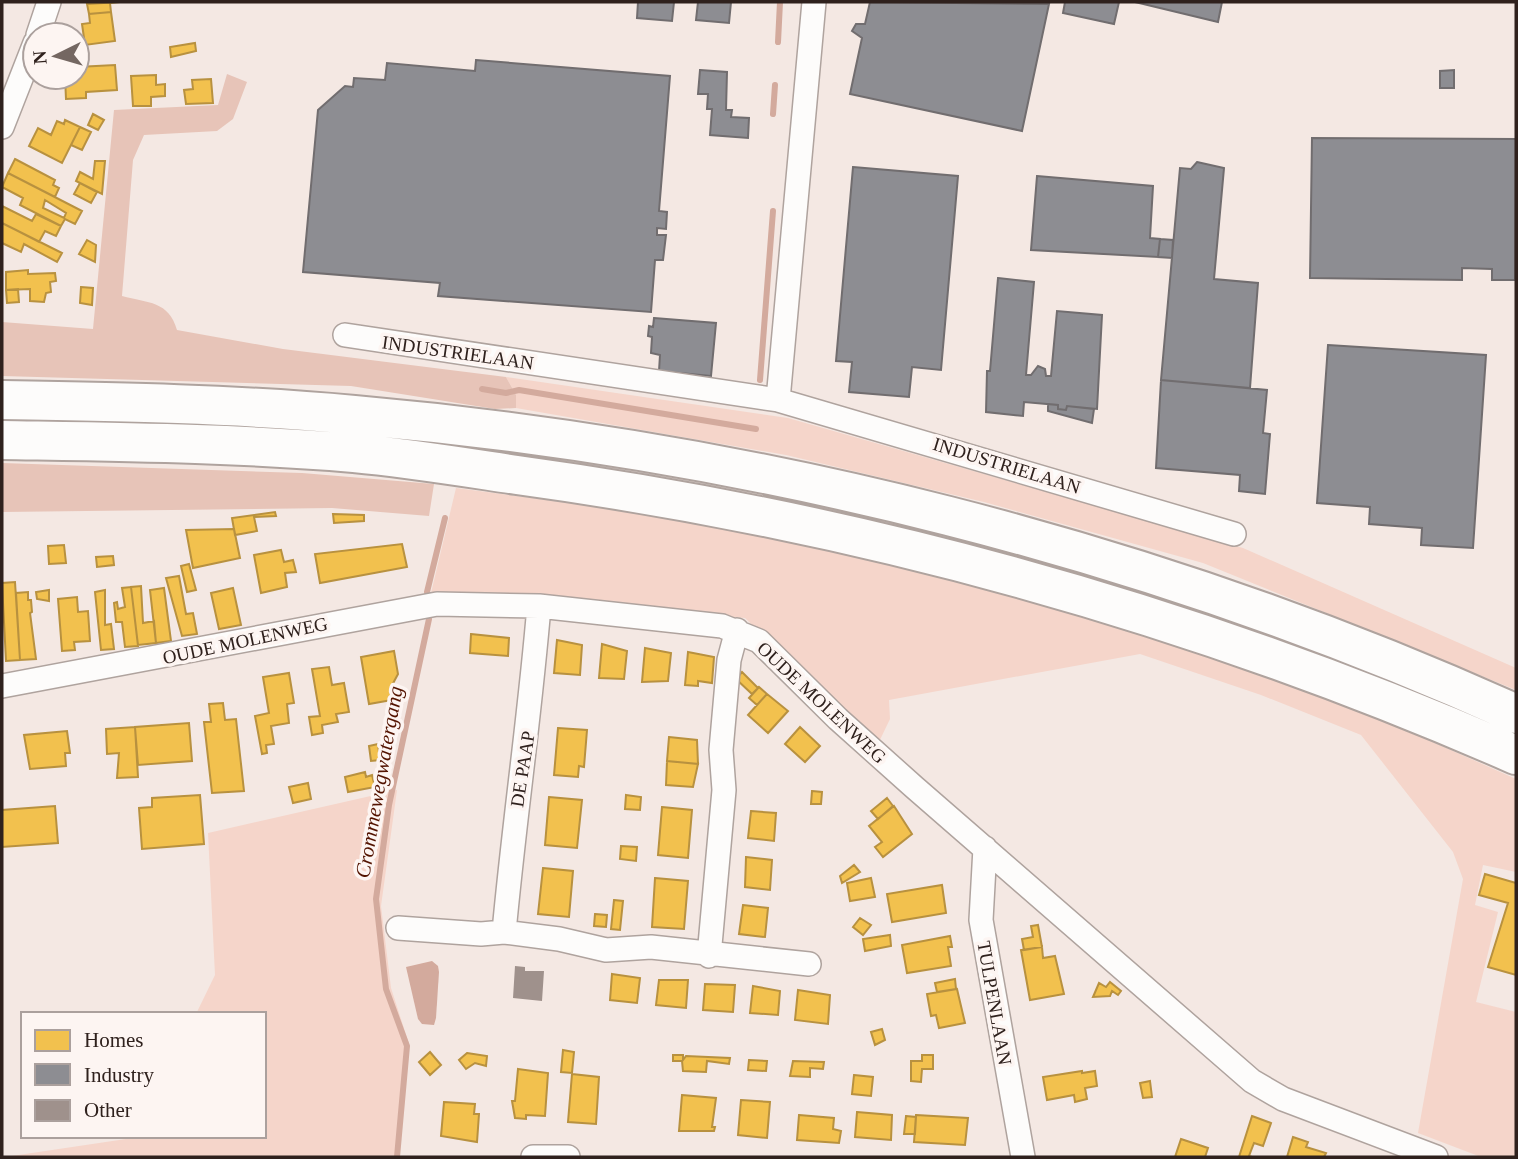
<svg xmlns="http://www.w3.org/2000/svg" width="1518" height="1159" viewBox="0 0 1518 1159" font-family="Georgia,serif">
<style>
.green{fill:#f5d5ca}
.forest{fill:#e7c4b8}
.water{fill:#d3aa9d}
.homes{fill:#f2c14e;stroke:#b8913f;stroke-width:2;fill-rule:evenodd}
.industry{fill:#8d8d92;stroke:#716d6f;stroke-width:2}
.lines{fill:none;stroke-linecap:round;stroke-linejoin:round}
.stream{stroke:#d3aa9d;stroke-width:6}
.building{fill:#9f918c}
.minor-casing{stroke:#afa39e;stroke-width:26}
.trunk-casing{stroke:#afa39e;stroke-width:42}
.minor{stroke:#fdfcfb;stroke-width:23}
.trunk{stroke:#fdfcfb;stroke-width:38}
.labels{text-anchor:middle;stroke-width:7;stroke-linejoin:round;paint-order:stroke}
.street-label{font-size:19px;fill:#2f211d;stroke:#fdf5f2}
.water-label{font-size:21px;font-style:italic;fill:#531300;stroke:#fdf5f2}
</style>
<rect width="100%" height="100%" fill="#f4e8e3"/>
<path class="green" d="M506,377L788,418L1243,548L1516,668V690L1203,563L984,502L786,455L516,408V395Z
M456,488L676,517L797,539L1114,620L1332,697L1516,779V872L1483,865L1475,905L1498,912L1476,1002L1516,1012V1157H1481L1418,1133L1463,879L1453,852L1361,735L1261,695L1140,654L889,700L890,719L877,746L745,618L497,596L431,593Z
M397,790L381,906L391,988L409,1044L399,1157H5L146,1136H264V1014H196L215,975L208,833Z"/>
<path class="forest" d="M227,74L247,82L233,119L217,131L144,135L133,160L122,296C148,303 169,301 177,330L283,349L506,377L516,395V408L495,409L351,386L2,376V322L93,329L114,110L218,105Z
M2,463L302,473L434,484L429,516L332,508L2,512Z"/>
<path class="water" d="M432,961L438,966L439,972L436,1018L434,1025L422,1024L418,1019L406,967Z"/>
<path class="homes" d="M120,2L110,3L111,12L89,14L87,4Z
M111,12L115,41L85,45L82,24L90,23L89,14Z
M195,43L196,51L171,57L170,47Z
M115,65L117,90L86,92V98L66,99L65,77H77V67Z
M156,75V85L165,84V96L151,97V106H133L131,76Z
M211,79L213,103L186,104L184,90L193,89L192,80Z
M93,114L104,120L98,130L88,125Z
M65,120L80,127L62,163L29,146L38,128L51,135L57,121L64,124Z
M80,127L91,132L82,150L71,145Z
M15,159L55,180L53,185L59,188L55,197L8,173Z
M95,161H105L102,194L76,181L80,172L93,179Z
M8,173L82,211L75,224L65,219L61,226L20,205L23,198L2,187ZM45,200L66,213L64,218L43,208Z
M80,183L97,192L91,203L74,194Z
M2,206L32,221L36,214L61,226L56,236L45,231L39,242L2,223Z
M2,223L62,253L57,262L24,244L21,252L2,243Z
M87,240L96,245L95,262L79,254Z
M28,270V274L55,273L56,281L50,282L51,292L46,293L44,302L30,301V289L6,290V272Z
M81,287L93,288L92,305L80,303Z
M18,289L19,302L7,303L6,290Z
M275,512L276,516L254,517L257,531L235,535L232,518Z
M333,514L364,515V521L334,523Z
M234,529L240,558L193,568L186,530Z
M402,544L407,567L320,583L315,554Z
M64,545L66,563L49,564L48,546Z
M281,550L284,562L293,560L296,572L285,573L287,587L261,593L254,555Z
M113,556L114,565L97,567L96,557Z
M189,564L196,590L187,592L181,566Z
M179,576L186,614L193,613L197,634L182,636L166,578Z
M15,582L20,660L6,661L2,583Z
M141,586L143,623L154,621L156,643L138,645L131,587Z
M131,587L138,646L125,647L122,622H116L114,603L117,602L118,609L125,607L122,588Z
M164,588L171,641L156,643L150,590Z
M233,588L241,625L219,629L211,593Z
M49,590V601L37,599L36,592Z
M105,590V625L111,624L114,649L101,650L95,592Z
M28,592V600H31L32,612L30,613L36,659L20,660L16,593Z
M77,597L78,612L88,611L90,641L74,642L75,650L62,651L58,599Z
M471,634L509,638L508,656L470,653Z
M557,640L582,645L580,675L554,673Z
M602,644L627,651L624,679L599,678Z
M645,648L671,653L668,681L642,682Z
M394,651L398,674L390,689L392,700L369,704L361,657Z
M688,652L714,657L712,683L698,681V686L685,685Z
M329,667L332,685L344,683L349,712L336,714L338,722L322,725L323,733L312,735L309,717L320,716L312,669Z
M742,672L758,688L752,694L736,679Z
M289,673L294,703L287,704L289,723L271,726L274,744L266,745L267,753L262,754L255,716L269,713L263,677Z
M759,687L767,694L757,705L749,698Z
M767,694L788,711L768,733L748,715Z
M223,703L225,720L236,719L244,791L212,793L204,722H211L209,704Z
M392,710L400,711L394,739L386,738Z
M189,723L192,761L138,765L135,727Z
M135,727L138,777L117,778L119,753L107,754L106,729Z
M800,727L820,746L805,762L785,744Z
M558,728L587,730L584,767L579,766L578,777L554,775Z
M67,731L70,753H65L66,766L30,769L24,735Z
M669,737L697,740L698,764L667,761Z
M378,744L380,760L371,761L369,746Z
M667,761L698,764L693,787L666,785Z
M365,772L366,777L372,775L375,787L348,792L345,777Z
M308,783L311,799L293,803L289,787Z
M812,791L822,792L821,804H811Z
M200,795L204,844L142,849L139,808L152,807V798Z
M626,795L641,797L640,810L625,809Z
M549,797L582,800L577,848L545,845Z
M887,798L893,806L878,819L871,811Z
M55,806L58,843L2,847V810Z
M894,806L912,834L883,857L875,847L882,842L869,826Z
M662,807L692,810L688,858L658,855Z
M751,811L776,813L774,841L748,838Z
M621,846L637,847L636,861L620,859Z
M746,857L772,860L770,890L745,887Z
M854,865L860,872L842,883L840,876Z
M543,868L573,871L569,917L538,914Z
M1485,874L1516,883V975L1488,967L1508,903L1479,895Z
M655,878L688,881L684,929L652,927Z
M871,878L875,897L850,901L847,883Z
M942,885L946,913L892,922L887,894Z
M614,900L623,901L620,930L611,929Z
M743,905L768,908L765,937L739,934Z
M595,914L607,915L606,927L594,926Z
M860,918L871,925L863,935L853,927Z
M1038,925L1042,947L1024,950L1022,939L1033,937L1031,926Z
M890,935L891,946L865,951L863,939Z
M950,936L952,947H948L951,966L907,973L902,945Z
M1042,947L1043,958L1055,956L1064,994L1030,1000L1021,950Z
M612,974L640,978L637,1003L610,1000Z
M955,979L956,989L937,992L935,983Z
M659,980H688L686,1008L656,1005Z
M1110,982L1121,991L1118,995L1112,991L1110,996L1093,997L1099,983L1106,987Z
M705,984L735,985L733,1012L703,1010Z
M753,986L780,991L778,1015L750,1013Z
M957,989L965,1023L939,1028L936,1015L931,1016L927,994Z
M798,990L830,995L828,1024L795,1020Z
M882,1029L885,1040L875,1045L871,1032Z
M563,1050L574,1052L572,1073L561,1072Z
M430,1052L441,1065L430,1075L419,1062Z
M467,1053L487,1056L486,1066L475,1063L466,1069L459,1060Z
M673,1055H683V1060L686,1056L730,1058L729,1064L707,1061L706,1072L683,1071L682,1061H673Z
M922,1055H933V1069H922L921,1082L911,1081V1061H922Z
M749,1060L767,1061L766,1071L748,1070Z
M793,1061L824,1062L823,1069L810,1068V1077L790,1076Z
M518,1069L548,1073L545,1116L526,1115V1119L515,1118L512,1101H515Z
M1082,1071V1073L1095,1071L1097,1086L1085,1088L1087,1099L1075,1102L1074,1095L1047,1100L1043,1077Z
M572,1074L599,1077L596,1124L568,1122Z
M854,1075L873,1077L871,1096L852,1094Z
M1150,1081L1152,1097L1143,1098L1140,1083Z
M682,1095L716,1098L712,1127H715L714,1131H679Z
M741,1100L770,1102L767,1138L738,1135Z
M444,1102L475,1104L474,1114H479L477,1142L441,1136Z
M857,1112L892,1115L891,1140L855,1137Z
M799,1115L834,1118L833,1129L841,1131L839,1143L797,1140Z
M916,1115L968,1118L965,1145L914,1142Z
M906,1116L916,1117L915,1134H904Z
M1252,1116L1271,1123L1263,1146L1254,1143L1249,1156L1252,1157H1239Z
M1293,1137L1308,1142L1306,1147L1326,1153L1324,1157H1287Z
M1181,1139L1208,1148L1205,1157H1175Z"/>
<path class="industry" d="M638,2H674L672,21L637,18Z
M698,2H731L729,23L696,20Z
M870,2L1049,4L1022,131L850,94L862,38L852,31L856,24H865Z
M1065,2H1119L1114,24L1063,13Z
M1135,2H1222L1218,22Z
M476,60L670,76L659,211L667,212L666,229L657,228V235H666L663,260H655L651,312L438,296L440,283L303,272L318,110L345,86L353,87L354,78L385,80L387,63L475,71Z
M700,70L727,72L726,110H732L731,117L749,118L748,138L710,135L712,109H707L708,94H698Z
M1454,70V88H1440V71Z
M1312,138L1516,139L1515,280H1492V269L1462,268V280L1310,278Z
M1197,162L1224,168L1214,279L1258,283L1250,388L1161,380L1180,168L1191,169Z
M853,167L958,176L941,370L912,367L909,397L849,392L852,362L836,361Z
M1037,176L1153,186L1150,238L1160,239L1158,257L1031,250Z
M1160,239L1173,240L1172,258L1158,257Z
M998,278L1034,282L1026,375H1031L1038,366L1045,369L1046,376H1051L1057,311L1102,315L1097,409L1067,406L1066,410L1058,409V405L1024,402L1023,416L986,412L987,371H990Z
M654,318L716,323L711,376L659,371L660,355L651,353L652,337L648,336L649,326L653,327Z
M1328,345L1486,355L1473,548L1421,545L1422,528L1369,524L1370,507L1317,503Z
M1161,380L1267,390L1263,433L1270,434L1265,494L1239,491L1240,475L1156,468Z
M1048,404L1058,405V409L1066,410L1067,406L1094,409L1092,423L1048,411Z"/>
<g class="lines">
<path class="stream" d="M778,42L780,2
M773,114L775,85
M760,380L773,211
M482,389L506,393L519,390L756,429
M427,592L445,518
M397,1157L407,1046L386,989L376,899L389,805L429,619"/>
</g>
<path class="building" d="M515,966L525,967V971H544L542,1001L513,998Z"/>
<g class="lines">
<g class="minor-casing">
<path id="minor" d="M38,35L49,2
M2,127L35,43
M345,335L778,400L1234,534
M778,400L814,2
M2,686L437,604L539,606L722,626L759,641L838,719L914,787L1252,1081L1283,1099L1436,1157
M985,848L981,920L1023,1157
M398,928L481,934L504,932L559,939L606,950L651,947L809,964
M504,932C514,823 530,715 539,606
M709,956L724,790L721,750L729,660L737,630
M533,1157H568"/>
</g>
<g class="trunk-casing">
<path id="trunk" d="M2,400C119,402 237,404 354,415C753,450 1151,549 1516,714
M2,440C119,442 237,443 354,453C408,458 463,467 517,475C862,522 1197,615 1516,755"/>
</g>
<use href="#minor" class="minor"/>
<use href="#trunk" class="trunk"/>
</g>
<g class="labels">
<g class="street-label">
<text transform="translate(458 352) rotate(8)" y="7">INDUSTRIELAAN</text>
<text transform="translate(1007 465) rotate(17)" y="7">INDUSTRIELAAN</text>
<text transform="translate(245 640) rotate(-12)" y="7">OUDE MOLENWEG</text>
<text transform="translate(822 702) rotate(43)" y="7">OUDE MOLENWEG</text>
<text transform="translate(522 769) rotate(-81)" y="7">DE PAAP</text>
<text transform="translate(995 1003) rotate(80)" y="7">TULPENLAAN</text>
</g>
<g class="water-label">
<text transform="translate(379 782) rotate(-80)" y="7">Crommewegwatergang</text>
</g>
</g>
<rect width="1518" height="1159" fill="none" stroke="#2f211d" stroke-width="7"/>
<rect x="21" y="1012" width="245" height="126" fill="#fdf5f2" stroke="#aba09d" stroke-width="2"/>
<rect x="35" y="1030" width="35" height="21" fill="#f2c14e" stroke="#aba09d" stroke-width="2"/>
<text x="84" y="1047" font-size="21" fill="#2f211d">Homes</text>
<rect x="35" y="1064" width="35" height="21" fill="#8d8d92" stroke="#aba09d" stroke-width="2"/>
<text x="84" y="1082" font-size="21" fill="#2f211d">Industry</text>
<rect x="35" y="1100" width="35" height="21" fill="#9f918c" stroke="#aba09d" stroke-width="2"/>
<text x="84" y="1117" font-size="21" fill="#2f211d">Other</text>
<g transform="translate(56 56) rotate(265)"><circle r="33" fill="#fdf5f2" stroke="#aba09d" stroke-width="2"/>
<path d="M0-5L12 26L0 18L-12 26Z" fill="#746762"/>
<text y="-10" font-size="19" font-weight="bold" text-anchor="middle" fill="#2f211d">N</text>
</g>
</svg>
